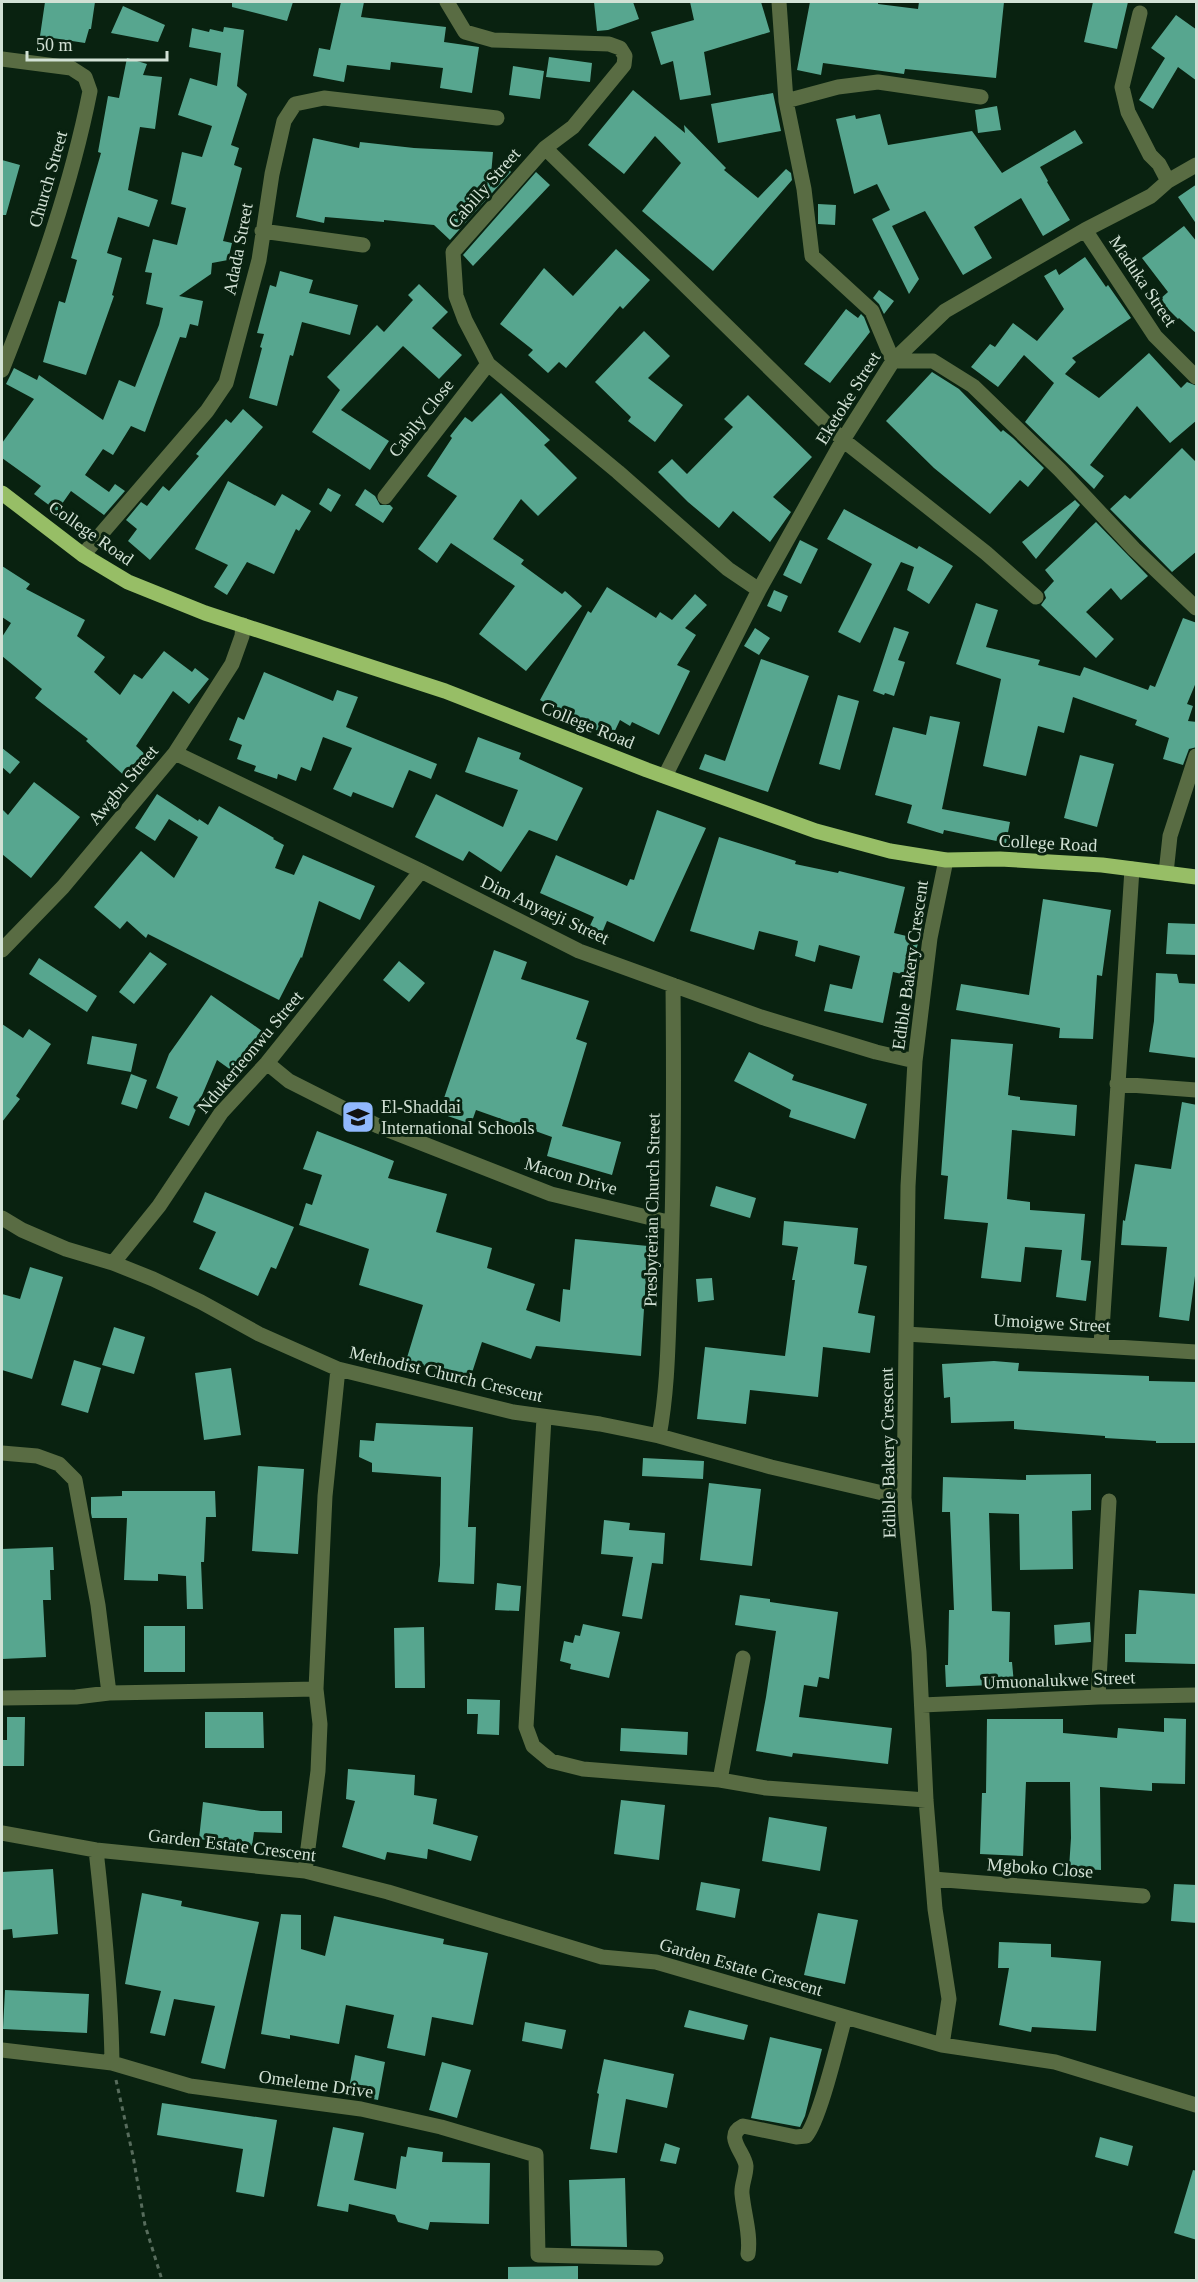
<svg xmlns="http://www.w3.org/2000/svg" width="1198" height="2282" viewBox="0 0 1198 2282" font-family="'Times New Roman',serif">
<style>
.building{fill:#57a68f}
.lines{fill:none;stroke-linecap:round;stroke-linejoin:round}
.path{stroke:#576c5c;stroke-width:3;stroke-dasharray:4.5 4.5;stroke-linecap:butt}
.minor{stroke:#596c43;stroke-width:15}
.major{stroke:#97be66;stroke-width:15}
.labels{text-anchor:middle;stroke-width:6;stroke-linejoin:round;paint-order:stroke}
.street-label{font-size:18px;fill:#d2e1d5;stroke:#092210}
.poi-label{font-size:18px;fill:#d2e1d5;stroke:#092210;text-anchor:start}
</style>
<rect width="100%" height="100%" fill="#092210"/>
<path class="building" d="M45,2H95L91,29H89L85,43L40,36Z
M232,2H293L287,21L232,7Z
M341,2H364L361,17L446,27L444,42L479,47L472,93L440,88L443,68L391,62L390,70L347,65L344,82L313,76L319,48L330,50Z
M594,2H633L639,19L608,30L597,31Z
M690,2H761L770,32L704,52L711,95L680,100L673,61L661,65L651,32L694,20Z
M810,2H878V4L918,9L919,2H1004L996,78L905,69L904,74L823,63L821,75L797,70Z
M1093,2H1128L1117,49L1084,42Z
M123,6L165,25L158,42L111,33Z
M1176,15L1197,30V81L1178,67L1153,109L1139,100L1165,58L1151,48Z
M224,27L244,30L237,86L247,94L231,145L239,148L234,165L242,168L223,241L232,243L228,260L212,263L211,274L179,296L203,301L198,326L190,324L186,338L180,337L145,432L131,426L113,455L103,449L85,475L109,492L115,484L125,491L104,515L71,491L57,511L34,494L41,486L2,458V443L34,399L6,384L14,368L37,380L39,375L103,420L119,380L135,387L159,325L163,308L146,304L152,273L145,272L153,239L177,245L186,208L171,204L182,152L202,157L212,126L178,115L190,78L217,86L221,53L189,47L192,28L209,32L210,29L223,32Z
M549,57L592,63L590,82L546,77Z
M127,58L147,64L143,75L162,77L155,129L140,127L128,190L158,200L149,227L118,217L107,253L122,258L112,295L114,296L86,375L43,362L59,301L65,303L77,260L71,258L101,153L98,152L108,96L119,98Z
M513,66L544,71L540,99L509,95Z
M633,90L685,133L684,125L726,168L724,170L758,198L786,169L791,173L792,180L713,271L642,211L681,163L655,136L624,174L588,145Z
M773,93L781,131L718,143L711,104Z
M997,106L1001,130L978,133L975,110Z
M880,114L888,145L972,131L1002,173L1075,130L1083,143L1040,167L1048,181L1047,182L1070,220L1043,236L1021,198L974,227L992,258L963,275L925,211L892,226L919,279L909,294L872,219L890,210L877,184L854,194L836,119L855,115L856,119Z
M313,138L359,148L360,142L414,148L493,152L490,187L508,169L511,172L450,240L434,225L384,220V222L325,217L324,223L296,217Z
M2,160L20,165L6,215H2Z
M536,172L550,185L473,266L463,255Z
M1197,184V225L1178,197Z
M818,204L836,205L835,225L818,224Z
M1184,226L1197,242V334L1179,318L1178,319L1159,300L1168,292L1142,258Z
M616,249L650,280L623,309L620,306L566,368L559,362L548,373L528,355L533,350L500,324L544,268L573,296Z
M1085,257L1106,287L1108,285L1131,318L1072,358L1076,362L1065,374L1099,398L1149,353L1181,388L1187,382L1197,386V420L1170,443L1137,406L1090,465L1104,476L1094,489L1025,422L1054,383L1024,355L998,387L971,367L990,344L995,347L1013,323L1037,341L1064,309L1044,276L1056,269L1059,275Z
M280,271L313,280L309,293L358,305L350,335L302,322L293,356L290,355L277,406L249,398L262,348L260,347L264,334L257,333L270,285L276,287Z
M419,284L448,312L432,328L462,355L439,379L403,346L341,410L389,441L370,470L312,432L340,390L327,377L377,325L384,332L413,300L408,295Z
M879,290L894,301L884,314L879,304L873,298Z
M846,309L858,318L861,314L864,317L870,332L830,383L804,364Z
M644,331L670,356L648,378L683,405L655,442L628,421L631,417L595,382Z
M932,372L959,389L1001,432L1003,430L1013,438L1044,468L1028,487L1020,480L990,514L934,468L886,421Z
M501,393L550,440L544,445L577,478L538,516L521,499L493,539L524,560L521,564L562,594L565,591L582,606L526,671L479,634L515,586L451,543L437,563L418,549L457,496L427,476L452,438L450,436L465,417L472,422Z
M748,395L812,457L773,497L791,512L770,542L733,511L719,528L688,502L658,472L672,459L687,474L733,427L724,419Z
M243,409L263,427L150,560L128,541L137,529L126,520L141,502L147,506L163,486L169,491L199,456L196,454L226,419L231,423Z
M1182,448L1197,463V551L1172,572L1110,509L1125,495L1130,499Z
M228,481L275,506L282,494L311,511L299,531L296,529L274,574L247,562L227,595L214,587L228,565L195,549Z
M328,488L341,495L331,512L319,504Z
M365,489L375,496L380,505H390L393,508L383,523L355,505Z
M1075,500L1080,505L1036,559L1022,542Z
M844,509L917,549L919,546L953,566L929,604L907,590L914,567L901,562L860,643L838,632L872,564L827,539Z
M1096,522L1148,576L1121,600L1111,588L1086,612L1114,639L1096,658L1041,605L1046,598L1044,592L1054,581L1045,570Z
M800,540L818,549L801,584L783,575Z
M2,566L30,584L26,589L85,620L77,636L105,657L94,672L120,695L134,674L142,679L164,651L192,672L195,668L209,679L189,704L173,691L136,746L148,757L128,779L86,741L88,739L35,698L42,689L2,656V637L11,623L2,617Z
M607,587L656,618L660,612L672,620L695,594L707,605L685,628L696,635L677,665L690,671L659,735L632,722L630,726L620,720L612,737L594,729L540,700L588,611L591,613Z
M774,590L788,596L781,612L767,606Z
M976,603L998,610L986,647L1040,660L1038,665L1080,676L1084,667L1148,690L1150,685L1155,687L1183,618L1197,623V680L1187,704L1193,706L1188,721L1197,722V747L1189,749L1183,765L1163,759L1169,738L1135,725L1137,720L1073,697L1064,733L1038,726L1026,776L983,766L1001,679L956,664Z
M894,627L909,632L898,660L905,662L894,696L885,693L884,695L873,691Z
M755,628L770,638L759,655L744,646Z
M761,659L809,676L768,792L699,769L705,754L725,761Z
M264,672L333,701L337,690L358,697L346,727L437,764L431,779L409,770L393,808L353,792L351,797L333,789L352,748L323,737L311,771L301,767L296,781L278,774L277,779L254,771L256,766L237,759L242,745L229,740L238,717L244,720Z
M838,695L859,701L840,770L819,764Z
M930,716L960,722L942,809L1010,822L1006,843L944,830L943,834L907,823L912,805L875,795L893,727L926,735Z
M478,737L521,753L519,759L583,788L557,841L529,830L501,872L469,851L463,861L415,837L436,794L503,827L518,790L465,772Z
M2,748L20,762L10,774L2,767Z
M1080,755L1114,764L1097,827L1064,818Z
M34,782L80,817L31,878L2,854V809L8,815Z
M157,794L198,821L199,819L208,825L219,806L274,838L273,839L284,845L275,868L294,875L303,855L375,886L360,920L319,901L302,958L301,957L279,1000L148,934L146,938L127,921L120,929L94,907L141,851L174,878L198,837L169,819L155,841L135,828Z
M657,810L706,828L654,942L607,921L599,940L586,934L594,917L540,893L556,855L627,886L630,879L634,880Z
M719,837L796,861L795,864L838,873L839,871L905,887L894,933L919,939L910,976L893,972L883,1023L824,1011L830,984L852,989L860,956L819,945L815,962L795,956L798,941L759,931L754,950L690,931Z
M1043,899L1111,910L1102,976L1097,975L1093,1039L1059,1038L1060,1028L956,1010L961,984L1029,995Z
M1168,923L1197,924V955L1166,954Z
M494,950L527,962L521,979L589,1001L576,1039L587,1043L562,1126L621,1142L612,1175L547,1156L552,1137L476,1110L471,1124L439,1113Z
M150,952L167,964L134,1004L119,992Z
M39,958L97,996L87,1012L29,974Z
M399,961L425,983L409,1002L383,980Z
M1156,973L1177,974L1179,983L1197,984V1058L1149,1052L1154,1021Z
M211,995L262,1031L231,1070L217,1060L189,1126L169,1118L178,1097L156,1088L169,1054Z
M2,1024L23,1038L29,1029L51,1044L16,1096L20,1099L2,1122Z
M92,1036L137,1044L131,1072L87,1064Z
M951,1039L1013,1044L1008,1095L1020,1097V1100L1077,1105L1075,1136L1012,1130L1007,1199L1030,1202V1210L1085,1214L1081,1260L1091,1261L1086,1301L1056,1297L1062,1250L1025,1247L1021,1282L981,1278L988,1223L944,1219L948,1176L941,1175Z
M749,1052L794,1075L792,1080L867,1104L855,1139L789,1117L791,1110L734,1081Z
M131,1074L147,1080L137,1109L121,1104Z
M1182,1102L1197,1105V1261L1189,1321L1159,1317L1167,1247L1121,1245L1123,1220L1125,1221L1135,1164L1171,1169Z
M317,1131L394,1161L388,1178L447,1194L436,1232L492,1248L487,1268L535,1284L526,1310L560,1322L563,1289L570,1290L575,1239L648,1246L641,1356L536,1346L531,1359L482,1342L469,1382L438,1372V1370L406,1361L423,1305L359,1285L369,1249L299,1225L306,1203L312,1205L322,1175L303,1169Z
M716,1186L756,1198L750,1218L710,1206Z
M205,1192L294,1227L276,1269L271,1267L258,1296L199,1269L216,1232L193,1222Z
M784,1221L858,1228L854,1264L867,1266L858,1313L875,1316L870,1353L823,1347L818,1397L750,1390L746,1424L697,1419L705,1347L785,1356L795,1280H792L798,1247L782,1245Z
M30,1267L63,1277L32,1379L2,1370V1294L20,1299Z
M712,1278L714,1300L698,1302L696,1279Z
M114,1327L145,1337L134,1374L102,1365Z
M74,1360L101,1368L88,1413L61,1405Z
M994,1361L1019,1363L1018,1371L1149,1376V1381L1197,1382V1443H1156V1441L1105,1438V1436L1014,1429V1421L951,1423L950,1397L944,1398L942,1364Z
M231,1368L241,1435L204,1440L195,1373Z
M376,1423L473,1427L468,1527H476L474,1584L438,1582L440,1565L441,1477L372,1472V1463L359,1457L360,1440L374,1441Z
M643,1458L704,1461L703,1479L642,1476Z
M258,1466L304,1469L298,1554L252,1551Z
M1091,1474V1510L1072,1511L1073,1569L1020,1570L1019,1514L989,1513L992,1611L1010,1612L1009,1662H1012L1014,1684L946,1687L945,1665H948L949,1610H954L950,1512H942L943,1477L1026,1480V1475Z
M709,1483L761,1489L752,1566L700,1560Z
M122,1491H215L216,1517H206L204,1562H201L203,1609H187L186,1576L158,1574V1581L124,1580L127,1518H92L91,1513V1497L122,1496Z
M604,1520L630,1523L629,1530L665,1533L663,1564L652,1563L642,1619L622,1616L633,1557L601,1554Z
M53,1547L54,1570H50L51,1600H43L46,1657L2,1659V1549Z
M497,1583L521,1586L519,1611L495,1610Z
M1139,1590L1197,1594L1195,1664L1125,1662V1634H1136Z
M740,1595L770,1599V1602L838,1612L829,1679L819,1677L817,1687L804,1685L799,1717L892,1728L888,1764L793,1753L792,1757L756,1751L766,1697L776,1631L735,1625Z
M1090,1622L1091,1642L1055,1645L1054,1625Z
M583,1624L620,1632L609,1678L570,1669L571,1664L560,1661L564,1641L573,1643L575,1635L580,1636Z
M144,1626H185V1672H144Z
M424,1627L425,1688H395L394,1628Z
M467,1699L500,1700L499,1735L477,1734L478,1714H467Z
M205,1712H263L264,1748H205Z
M7,1717H25L24,1766H2V1740H7Z
M1164,1718L1186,1719L1185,1784L1152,1783V1791L1100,1787L1101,1870L1069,1868L1071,1838L1070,1782H1026L1023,1856L980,1854L982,1793H986L987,1719H1063V1733L1117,1738L1118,1728L1164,1732Z
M621,1728L688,1732L687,1755L620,1751Z
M348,1769L415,1775L414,1795L437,1799L433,1824L478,1836L471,1861L428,1849L427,1859L387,1852L385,1860L342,1847L355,1801L346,1799Z
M621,1800L665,1805L659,1860L614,1854Z
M203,1802L261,1811H282V1833L254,1832L252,1846L199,1839Z
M769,1817L827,1827L820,1871L762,1861Z
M53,1869L58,1934L13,1938L12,1929L2,1930V1872Z
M701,1882L740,1889L735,1918L696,1910Z
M1174,1884L1197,1885V1923L1171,1921Z
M142,1893L182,1901L181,1906L259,1922L225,2069L201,2063L215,2006L174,1999L165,2036L150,2033L161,1991L125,1984Z
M818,1913L858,1920L845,1984L804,1975Z
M281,1914L301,1915V1949L325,1956L334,1916L444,1939L443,1944L488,1953L473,2025L432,2017L425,2056L387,2048L394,2015L346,2005L339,2044L290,2035V2039L261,2034Z
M999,1942L1051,1944V1957L1101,1961L1096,2031L1032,2027L1031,2032L999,2025L1009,1968H998Z
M5,1990L89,1994L87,2033L3,2029Z
M689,2010L748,2025L744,2040L684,2027Z
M525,2022L566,2030L562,2049L522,2041Z
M770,2037L822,2049L805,2116L800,2127L751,2118Z
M355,2055L385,2062L378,2100L348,2094Z
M604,2059L674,2074L667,2108L626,2099L617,2153L590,2149L599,2094L597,2093Z
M442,2062L471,2070L457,2118L429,2110Z
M162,2103L277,2120L264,2197L236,2192L243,2149L157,2135Z
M333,2127L364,2133L354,2180L396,2189L401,2156L406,2157L408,2147L443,2152L442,2162L490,2163L489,2224L430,2222L428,2230L398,2222L395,2215L349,2204L348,2212L317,2206Z
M1100,2137L1133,2146L1128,2166L1095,2157Z
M665,2143L680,2148L676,2164L660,2161Z
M1193,2170L1197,2171V2240L1174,2233Z
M625,2178L627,2247L571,2246L569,2180Z
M578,2266V2280H508V2267Z"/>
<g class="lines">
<path class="path" d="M116,2080L133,2156L145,2225L162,2280"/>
<path class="minor" d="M447,2L465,32L493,40L609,44L620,48L625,56L624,65L573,127L545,148L453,252L456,296L465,320L488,364L618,472L728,569L759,590
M779,2L786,101L804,189L812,256L872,311L893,361H933L973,386L1060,470L1134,549L1196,608
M1140,13L1122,87L1128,112L1150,155L1159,164L1168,181
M2,59L71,68L85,77L90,91C71,187 38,279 2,370
M786,101L838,87L878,82L981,97
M545,148L843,440L986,553L1036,597
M1085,230L1155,336L1196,377
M262,231L363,245
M385,497L488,364
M83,555L207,411L226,383L259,260L272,174L284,121L295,104L324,98L497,118
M175,753L421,871L579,951L761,1017L876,1052L915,1061
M665,776L759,590L843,440L893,361L945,311L1085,230L1151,196L1168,181L1196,165
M1166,873L1170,836L1196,756
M2,950L63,887L175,753L232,664L242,636L243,625
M267,1063L289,1081L378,1126L551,1194L672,1223
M1117,1084L1196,1090
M2,1218L22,1230L66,1249L113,1263L153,1279L201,1302L259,1334L338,1369L513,1412L600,1424L659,1436L771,1467L904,1498
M113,1263L159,1206L221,1113L267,1063L421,871
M906,1334L1196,1352
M1101,1345L1132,869
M544,1418L526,1727L533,1746L551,1761L583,1769L720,1780L766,1788L926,1800
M659,1436C668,1388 668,1340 670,1291C674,1189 674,1087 673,985
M2,1453L37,1456L59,1464L75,1480L98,1605L109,1693
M1098,1697L1109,1501
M2,1698L76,1697L109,1693L316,1689
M922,1705L1098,1697L1196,1695
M720,1780L743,1658
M2,1833L96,1850L305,1871L388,1892L602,1957L656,1962L942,2045L1055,2062L1196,2105
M96,1850C104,1921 111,1992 112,2063
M305,1871L318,1771L320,1724L316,1689L325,1496L338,1369
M933,1879L1143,1896
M942,2045L949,1999L935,1909L926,1800L919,1652L904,1498L908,1186L915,1061L930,938L946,860
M2,2050L112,2063L190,2086L361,2109L441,2127L536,2155L538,2255L656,2258
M748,2254C751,2234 744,2215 742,2194C741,2185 746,2176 746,2166C745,2153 723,2136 743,2126L796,2137L806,2136C820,2120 838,2042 845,2017"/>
<path class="major" d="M2,493L83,555L128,582L205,613L445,691L647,770L816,831L890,851L946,860L1000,859L1102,865L1196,877"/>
</g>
<defs>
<g id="school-square" transform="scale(1.725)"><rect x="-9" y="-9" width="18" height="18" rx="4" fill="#90b8fd" stroke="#092210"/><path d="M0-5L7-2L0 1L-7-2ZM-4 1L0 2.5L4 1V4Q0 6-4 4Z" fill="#111"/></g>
</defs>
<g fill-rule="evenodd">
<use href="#school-square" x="358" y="1117"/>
</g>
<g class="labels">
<g class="street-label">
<text transform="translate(48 179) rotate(-74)" y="6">Church Street</text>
<text transform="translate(484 188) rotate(-49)" y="6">Cabilly Street</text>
<text transform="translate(238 249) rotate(-79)" y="6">Adada Street</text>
<text transform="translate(1143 281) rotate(56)" y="6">Maduka Street</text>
<text transform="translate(848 398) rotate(-58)" y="6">Eketoke Street</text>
<text transform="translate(421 418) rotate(-52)" y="6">Cabily Close</text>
<text transform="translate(91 533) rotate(35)" y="6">College Road</text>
<text transform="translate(588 725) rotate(22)" y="6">College Road</text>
<text transform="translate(123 785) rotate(-50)" y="6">Awgbu Street</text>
<text transform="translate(1048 843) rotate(3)" y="6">College Road</text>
<text transform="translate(545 910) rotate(25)" y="6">Dim Anyaeji Street</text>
<text transform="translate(910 965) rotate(-82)" y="6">Edible Bakery Crescent</text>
<text transform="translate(250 1052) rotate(-50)" y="6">Ndukerieonwu Street</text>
<text transform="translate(571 1176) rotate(16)" y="6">Macon Drive</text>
<text transform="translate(652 1210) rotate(-89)" y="6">Presbyterian Church Street</text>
<text transform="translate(1052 1323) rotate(3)" y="6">Umoigwe Street</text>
<text transform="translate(446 1374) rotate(13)" y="6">Methodist Church Crescent</text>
<text transform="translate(888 1453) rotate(-91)" y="6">Edible Bakery Crescent</text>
<text transform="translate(1059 1680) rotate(-2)" y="6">Umuonalukwe Street</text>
<text transform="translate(232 1845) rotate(7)" y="6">Garden Estate Crescent</text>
<text transform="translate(1040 1868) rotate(4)" y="6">Mgboko Close</text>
<text transform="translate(741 1967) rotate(16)" y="6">Garden Estate Crescent</text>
<text transform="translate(316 2084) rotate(8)" y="6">Omeleme Drive</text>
</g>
<g class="poi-label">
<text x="381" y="1113">El-Shaddai<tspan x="381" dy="21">International Schools</tspan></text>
</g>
</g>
<rect width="1198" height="2282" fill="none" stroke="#d2e1d5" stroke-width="6"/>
<path d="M27 51v9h140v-9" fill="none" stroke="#d2e1d5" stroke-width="3"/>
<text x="36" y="51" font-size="18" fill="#d2e1d5" stroke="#092210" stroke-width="4.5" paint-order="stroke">50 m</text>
</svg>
